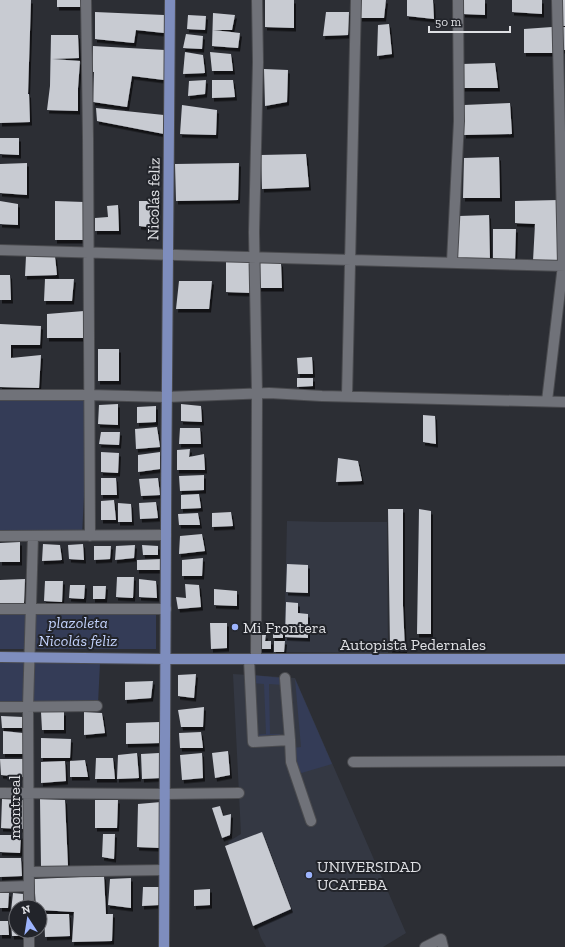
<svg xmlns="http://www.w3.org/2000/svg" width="565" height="947" viewBox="0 0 565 947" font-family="'Zilla Slab',serif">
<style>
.built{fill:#343843}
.green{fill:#343c57}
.building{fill:#c8cbd2;filter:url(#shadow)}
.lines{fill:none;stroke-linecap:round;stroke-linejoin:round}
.minor-casing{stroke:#4a4b4f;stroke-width:12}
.major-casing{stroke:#4a4b4f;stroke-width:12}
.minor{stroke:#707279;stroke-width:10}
.major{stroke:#7e8dbd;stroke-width:10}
.poi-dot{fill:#9db4fd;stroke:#22242a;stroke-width:1.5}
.labels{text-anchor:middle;stroke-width:4;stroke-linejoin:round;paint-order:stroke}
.street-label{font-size:16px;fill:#dfe0e4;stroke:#22242a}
.park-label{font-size:16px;font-style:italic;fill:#c1d0fa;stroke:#22242a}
.poi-label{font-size:16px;fill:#dfe0e4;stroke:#22242a;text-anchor:start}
</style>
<defs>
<filter id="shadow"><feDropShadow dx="2" dy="3.5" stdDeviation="0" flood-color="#0009"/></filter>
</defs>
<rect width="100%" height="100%" fill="#2c2e34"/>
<path class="built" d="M287,521L326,522H387L388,653L284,652Z
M233,674L295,678L406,933L383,947H266L261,938L228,842L241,834Z"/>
<path class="green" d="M0,395H89L82,536H0Z
M0,614H156V649H0Z
M0,663H100L98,704L0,701Z
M251,675L283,678L284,685L269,684L270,734H280L281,739L254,741V735L266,734L264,684L252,683Z
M295,679L332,764L298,774L292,748L301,747Z"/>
<path class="building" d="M0,0H31L28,94H29L30,122L0,123Z
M57,0H81V7H57Z
M265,0H294V28L265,27Z
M361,0H386L384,18H360Z
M407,0H433L434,19L407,16Z
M462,0H485V15L463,14Z
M512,0H542V14L512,12Z
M560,0H565V26H561Z
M95,12L164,15V33L136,30L134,43L95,39Z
M326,12H349L348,35L323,36Z
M213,13L235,15L232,30H213L240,33L238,48L212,46Z
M188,15L206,16L205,30L187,29Z
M389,24L392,54L377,56L378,25Z
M552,27L553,53H524V29Z
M562,27H565V50H562Z
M186,34L203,36L202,49L183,48Z
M51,35H78L79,58L52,59L80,61L78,88V111L47,110L50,86Z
M93,46L165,50L164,80L132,76L127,107L93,102L94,72H92Z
M185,52L203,55L205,73L183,74Z
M210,52L231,54L233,71H212Z
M495,63L498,88H462V64Z
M264,69L288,70L287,102L265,106Z
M206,80L205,94L188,96L189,81Z
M212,80H233L235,97L212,98Z
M510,103L512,134L464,135V105Z
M182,105L217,110L216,135L180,134Z
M96,108L164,115V134L97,121Z
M0,138H19V155L0,154Z
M306,154L309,187L262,189L261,155Z
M499,157L500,198H463L464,158Z
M27,163V195L0,193V164Z
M239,163L238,200L176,201L175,164Z
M558,200L560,263L533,261L535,224L515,223V201Z
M0,201L18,204V225L0,224Z
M55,201L84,202L83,240H55Z
M139,201H159L156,228L139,226Z
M118,205L119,231H95V218L108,217L107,206Z
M489,215L490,260L456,259L459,216Z
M493,229H516L515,261L493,260Z
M26,256H55L57,275L25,276Z
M226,261H250L251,293L226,292Z
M258,262L281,263L282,288H258Z
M0,275H10L11,300H0Z
M45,279H74L72,301H44Z
M179,281H212L209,309H176Z
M84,311L83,338H47V314Z
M0,324L41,326L40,345H11V358L41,355L39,388L0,387Z
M98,349H119V381H98Z
M312,357L313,374H298L297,358Z
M297,378H313V386L297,387Z
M118,404V425L98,424L99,405Z
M181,404L201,406L202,422L181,421Z
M156,406V422L137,423V407Z
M423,415L435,416L436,444L423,442Z
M157,427L160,447L136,449L135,429Z
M180,428H200L201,444H179Z
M101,432H120L119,445L99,444Z
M190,449L189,457L204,454L205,470H177V450Z
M101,452L119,453L118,473L101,472Z
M160,452V469L138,472V455Z
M338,458L358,461L362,481L336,482Z
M204,475V490L180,491L179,476Z
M101,478H116L117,495H101Z
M158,478L160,495L141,496L139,479Z
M199,494L201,508L181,509V495Z
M114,500L116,520H101V501Z
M156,502L158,518L140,519L139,503Z
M118,503L131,504L132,522H118Z
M388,509H403V606L405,650L390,649Z
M419,509L431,511V634H417Z
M231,512L233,526L212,527V513Z
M198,513L200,525H179L178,514Z
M202,534L205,551L179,554L180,536Z
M20,542V562H0V543Z
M43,544L60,545L62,560L42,561Z
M83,544L84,560L69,559L68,545Z
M135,545L134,558L115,560L116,546Z
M142,545L158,546V555H143Z
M94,546H111L110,559L94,560Z
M203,558L202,576H182V560Z
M162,559L161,570H137V560Z
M287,564L308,565V593L286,592Z
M117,577H134L133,598L116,597Z
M25,579L24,603L0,604V580Z
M139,579L156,581L157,598L139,597Z
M45,581H63L62,602L44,601Z
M185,584L199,585L201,607L178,609L176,597L186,598Z
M70,585H85L84,599L69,598Z
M93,586H106L105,599H93Z
M214,589L237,591V606L214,605Z
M286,602L298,603V613L308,614V638L285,637Z
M210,623H227V648L211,649Z
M283,628V638H273V629Z
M259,635H266L265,641H271V649H259Z
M274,641H285L284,652H274Z
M196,674L194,698L178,696V675Z
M153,681L151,698L125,700V682Z
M204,707L203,727H181L178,710Z
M41,712H64V730H42Z
M84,712L102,713L105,733L84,735Z
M1,716L23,717L22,728H2Z
M160,722V743L126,744V723Z
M3,731L23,733V754H3Z
M201,732L203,748H180L179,733Z
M41,738L71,739L70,758H41Z
M228,751L230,775L215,778L212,753Z
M137,753L139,778L117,779L118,755Z
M159,753L160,778L142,779L141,754Z
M202,753L203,778L182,780L180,755Z
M96,758H113L115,779H95Z
M0,759H23L24,777L1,775Z
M85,760L88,777H70V761Z
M65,761L66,781L41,783V762Z
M2,799L25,800L24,829L1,828Z
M40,799L65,800L68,866L41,867Z
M95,800H118L117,828H95Z
M161,802L160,848L137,847L138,804Z
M220,806L223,816L231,814L230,835L222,838L212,808Z
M262,832L291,909L253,926L225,846Z
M103,834H115L114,859L102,857Z
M0,835H21L20,853L0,852Z
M0,858H21L22,876L0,877Z
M104,876L106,914H113L112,941L72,942L74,912L40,910V907H36L34,879Z
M131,878V908L108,905L110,879Z
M143,887H160L159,905L142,906Z
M210,889V905L194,906V890Z
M0,893H9L8,908H0Z
M13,893L24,894V907H16V911H11Z
M44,914H69L70,936L45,937Z
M0,921H8L9,935H0Z
M11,922H16V931H23V936H12Z"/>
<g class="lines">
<g class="minor-casing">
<path id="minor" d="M86,0L88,138L90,536
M0,250L565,266
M452,262L459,121L458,0
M0,395H89L166,397L269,393L322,396L565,402
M347,396L356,0
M547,401L563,265L557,0
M0,536L166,535
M0,609H166
M249,659L253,742L290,740L285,678
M256,659L257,393L254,232L258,62L257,0
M0,707L97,706
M290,740L291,762L311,821
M353,762L565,761
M0,793L165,794L239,793
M29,872L164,870
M0,887L29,886
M29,907L28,707L33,536
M29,931V947
M425,947L441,939L443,947"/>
</g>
<g class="major-casing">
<path id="major" d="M0,657L166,659H565
M164,947C166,631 166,316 170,0"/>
</g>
<use href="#minor" class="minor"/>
<use href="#major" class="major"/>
</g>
<g class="poi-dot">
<circle cx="235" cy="627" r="4"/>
<circle cx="309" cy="875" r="4"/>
</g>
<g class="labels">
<g class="street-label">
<text transform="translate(153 199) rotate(-89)" y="6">Nicolás feliz</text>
<text x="413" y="650">Autopista Pedernales</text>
<text transform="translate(14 807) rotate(-90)" y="6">montreal</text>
</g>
<g class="park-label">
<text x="78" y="628">plazoleta<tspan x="78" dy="18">Nicolás feliz</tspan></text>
</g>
<g class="poi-label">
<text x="243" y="633">Mi Frontera</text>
<text x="317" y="872">UNIVERSIDAD<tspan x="317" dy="18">UCATEBA</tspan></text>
</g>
</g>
<g transform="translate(28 919) rotate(348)"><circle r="19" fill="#22242a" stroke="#6e6f74"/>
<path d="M0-3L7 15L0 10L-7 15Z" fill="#9db4fd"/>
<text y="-6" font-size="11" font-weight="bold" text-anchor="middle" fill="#dfe0e4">N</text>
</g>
<path d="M429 26v6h81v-6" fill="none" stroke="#dfe0e4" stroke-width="2"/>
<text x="435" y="26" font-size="12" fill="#dfe0e4" stroke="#22242a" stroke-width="3" paint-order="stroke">50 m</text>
</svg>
